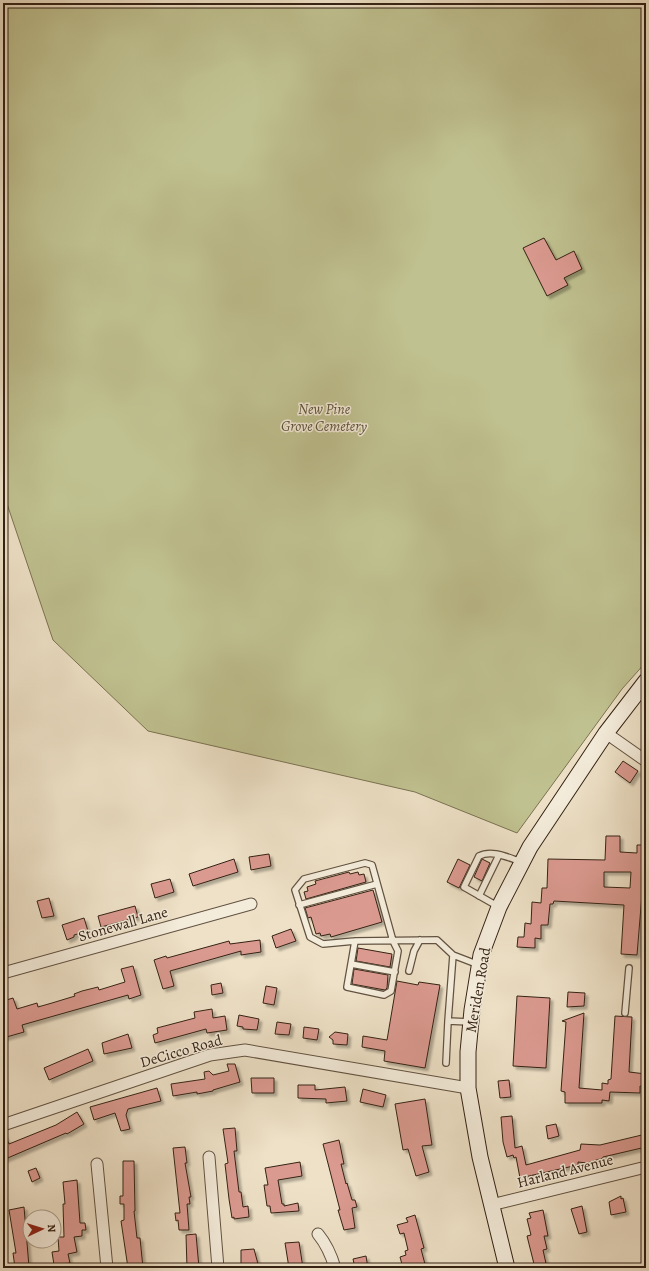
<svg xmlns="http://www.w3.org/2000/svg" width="649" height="1271" viewBox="0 0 649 1271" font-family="Alegreya,serif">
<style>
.green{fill:#c0c190;stroke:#7a7252}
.building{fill:#db9a90;stroke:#342214;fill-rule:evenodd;filter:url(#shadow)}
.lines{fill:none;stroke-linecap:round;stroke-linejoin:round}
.lane-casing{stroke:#625241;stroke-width:8}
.street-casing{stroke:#625241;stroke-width:13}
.secondary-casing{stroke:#342214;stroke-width:17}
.lane{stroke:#f4ecdb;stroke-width:5.5}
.street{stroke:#f4ecdb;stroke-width:11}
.secondary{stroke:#f4ecdb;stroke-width:15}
.labels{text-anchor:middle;stroke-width:3;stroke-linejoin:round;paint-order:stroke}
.park-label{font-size:15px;font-style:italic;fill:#5e5239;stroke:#f4ecdb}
.street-label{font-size:15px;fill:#342214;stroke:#f4ecdb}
</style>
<defs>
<filter id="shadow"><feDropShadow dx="3" dy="3" stdDeviation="1" flood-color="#0004"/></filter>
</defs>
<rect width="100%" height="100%" fill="#eee1c7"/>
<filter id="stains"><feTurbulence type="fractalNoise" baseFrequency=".005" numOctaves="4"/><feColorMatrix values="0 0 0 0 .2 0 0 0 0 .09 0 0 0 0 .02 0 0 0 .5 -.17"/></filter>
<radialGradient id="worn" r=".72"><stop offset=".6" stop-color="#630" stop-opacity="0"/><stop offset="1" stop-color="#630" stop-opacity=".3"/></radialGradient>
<path class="green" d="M3,3H646V662L622,689L517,833L415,792L148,731L53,640L3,492Z"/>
<path class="building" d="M544,238L556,260L574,251L582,269L564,278L568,285L547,296L523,248Z
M623,761L638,771L630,783L615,772Z
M606,836H620V852L637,853V845H646L637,955L621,954L624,905L554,901L553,904H550L548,925H541V939L535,938V948L517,947L518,937H524L525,923L531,924L532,902L541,903L542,888H547L548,859L605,860ZM604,872H631L630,888L604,887Z
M269,854L271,866L251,870L249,857Z
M234,859L238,872L193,886L189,874Z
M458,859L470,865L459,888L447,882Z
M482,859L490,863L482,881L474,877Z
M349,872L350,874L358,872L359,875L364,874L366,882L306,899L304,892L308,891L307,887L316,884L315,881Z
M170,879L174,892L155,898L151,884Z
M373,890L382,922L331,937L330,934L321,936L320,933L316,934L311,917L308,918L305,908Z
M49,898L54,916L42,918L37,901Z
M135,906L138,917L101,927L98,916Z
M84,918L88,931L74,935V937L67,940L62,925Z
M291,929L296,941L276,948L272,936Z
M260,940L261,952L241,955V951L170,971L174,986L163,989L154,960L166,956L167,958L229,941L230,944Z
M358,948L392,954L390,967L356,961Z
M133,966L141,995L129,999L128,995L22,1025L24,1032L3,1038V1001L13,998L17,1009L37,1003L38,1007L52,1003L75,996L74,994L82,991L98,987L99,990L125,982L121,969Z
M354,969L388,975L387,988L385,990L352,984Z
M397,981L418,985L419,982L440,985L425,1068L384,1061L385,1051L362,1047L363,1036L387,1040Z
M221,983L223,993L212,995L211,985Z
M266,986L277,988L274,1005L263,1003Z
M568,992L585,993L584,1006L567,1007Z
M517,996L550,998L546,1068L513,1066Z
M212,1009L213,1018L225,1016L227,1030L207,1033L206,1029L155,1043L153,1035L158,1033L157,1028L195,1018L194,1012Z
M584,1013L579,1088L602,1090V1083L608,1084V1080L611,1079L615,1016L632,1017L629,1072L646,1074V1087L640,1086V1093L610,1092L609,1101L602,1100V1103H565V1092L561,1091L566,1022L562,1021Z
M239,1015L259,1019L257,1030L243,1029V1027L237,1026Z
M277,1022L291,1024L289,1035L275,1034Z
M304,1027L319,1029L317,1040L303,1038Z
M335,1032L348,1034L347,1045L333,1044V1040L329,1037Z
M128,1034L132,1048L104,1054L102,1043Z
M88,1049L93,1061L49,1080L44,1068Z
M227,1064H235L240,1082L213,1090V1091L197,1094V1092L173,1096L171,1084L205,1079L204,1072L209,1071L213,1075L229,1071Z
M251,1078H274V1093H252Z
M509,1080L511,1097L500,1098L498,1081Z
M298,1085H315V1090L345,1087L347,1101L326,1103V1099L298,1098Z
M157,1088L161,1101L128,1109L126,1115L130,1129L121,1131L115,1113L94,1120L90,1107Z
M363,1089L386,1095L383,1107L360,1102Z
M425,1099L432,1145L422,1146L429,1172L416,1176L408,1149L403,1150L395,1104Z
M77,1112L84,1124L67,1134L66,1133L3,1160V1132L9,1144L56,1125Z
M512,1116L515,1148L522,1146L526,1165L580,1150L581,1144L600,1145L646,1134V1147L603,1157V1158L587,1163L578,1162V1165L520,1178L516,1157L514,1158L513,1155L507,1157L503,1142L501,1117Z
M556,1124L559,1136L548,1139L546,1126Z
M235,1128L237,1151H234L239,1192H241L243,1207L248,1206L249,1217L234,1219V1217L232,1218L229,1199L225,1164L228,1163L223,1129Z
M339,1140L344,1164H341L346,1184L347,1183L352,1200H355L357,1207L352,1208L355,1228L344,1230L338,1210H340L323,1144Z
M185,1147L187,1163H185L191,1197H189L190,1204H187L189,1230H179L178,1220L176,1221L175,1213H180L173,1148Z
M123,1161H134L135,1211H134L137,1238H140L143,1268H128L121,1221L124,1220V1204H120V1196H123Z
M300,1162L302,1176L278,1180L282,1204H284V1206L298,1203L299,1211L271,1213L270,1206H267L264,1185H268L265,1168Z
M36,1168L40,1178L32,1182L28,1171Z
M77,1180L80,1223H85L86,1230H82V1236L74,1237L77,1252L68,1254L70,1263L54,1265L52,1252L59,1251L58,1237H64L63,1204H65L63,1182Z
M621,1196V1199L623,1198L626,1212L611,1215L609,1202Z
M582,1206L587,1232L579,1234L571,1209Z
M24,1207L29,1267L15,1268L13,1253H16L9,1210Z
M543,1210L548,1236H544L547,1249L543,1250L547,1268H535L527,1236L531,1235L527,1219L531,1218L529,1213Z
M415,1215L424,1248L421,1249L426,1268H403L400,1257L406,1255L405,1251L408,1250L404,1233L400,1234L397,1225L408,1222L406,1218Z
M196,1234L199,1268H187L186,1235Z
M299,1242L303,1268H289L285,1243Z
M254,1249L258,1264L241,1265V1250Z
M366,1256L368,1268H355L353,1259Z"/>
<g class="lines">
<g class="lane-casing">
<path id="lane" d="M479,896L499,855
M299,905L377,884
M499,907L464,887L479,856C492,849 509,858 522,862
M355,941L347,987L384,995L391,991L398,951L393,941L372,865L365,863L304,879L295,890L310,937L323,944L355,941L437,940L453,955
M351,964L395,972
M409,971L414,951L420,940
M625,1013L629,968
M470,1022L448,1021L453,955L479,965
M446,1063L448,1021"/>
</g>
<g class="street-casing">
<path id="street" d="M606,733L646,761
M3,973L251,904
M3,1125L210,1055L245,1050L468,1088
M209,1157L218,1268
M97,1164L107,1268
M491,1205L646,1167
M318,1234C327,1245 331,1254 335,1268"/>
</g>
<g class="secondary-casing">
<path id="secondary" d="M507,1268L480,1157L468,1088V1052L472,1010L481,955L499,907L530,847L606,733L646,681"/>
</g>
<use href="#lane" class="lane"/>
<use href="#street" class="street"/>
<use href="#secondary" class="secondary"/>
</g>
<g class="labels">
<g class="park-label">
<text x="324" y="414">New Pine<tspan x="324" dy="17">Grove Cemetery</tspan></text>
</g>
<g class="street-label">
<text transform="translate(123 924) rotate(-16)" y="5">Stonewall Lane</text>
<text transform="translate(478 990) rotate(-80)" y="5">Meriden Road</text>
<text transform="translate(181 1051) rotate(-16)" y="5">DeCicco Road</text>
<text transform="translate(565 1171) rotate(-14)" y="5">Harland Avenue</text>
</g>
</g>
<rect width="649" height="1271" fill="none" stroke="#eee1c7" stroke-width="16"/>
<rect x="4" y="4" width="641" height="1263" fill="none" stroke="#342214" stroke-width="2"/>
<rect x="8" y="8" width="633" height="1255" fill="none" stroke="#342214"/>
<g transform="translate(42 1229) rotate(86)"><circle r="19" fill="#f4ecdb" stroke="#a79b8b"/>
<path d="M0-3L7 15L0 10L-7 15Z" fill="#8f2418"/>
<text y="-6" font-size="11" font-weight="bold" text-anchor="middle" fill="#342214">N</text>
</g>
<rect width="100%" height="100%" filter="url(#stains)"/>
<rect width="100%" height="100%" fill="url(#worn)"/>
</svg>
